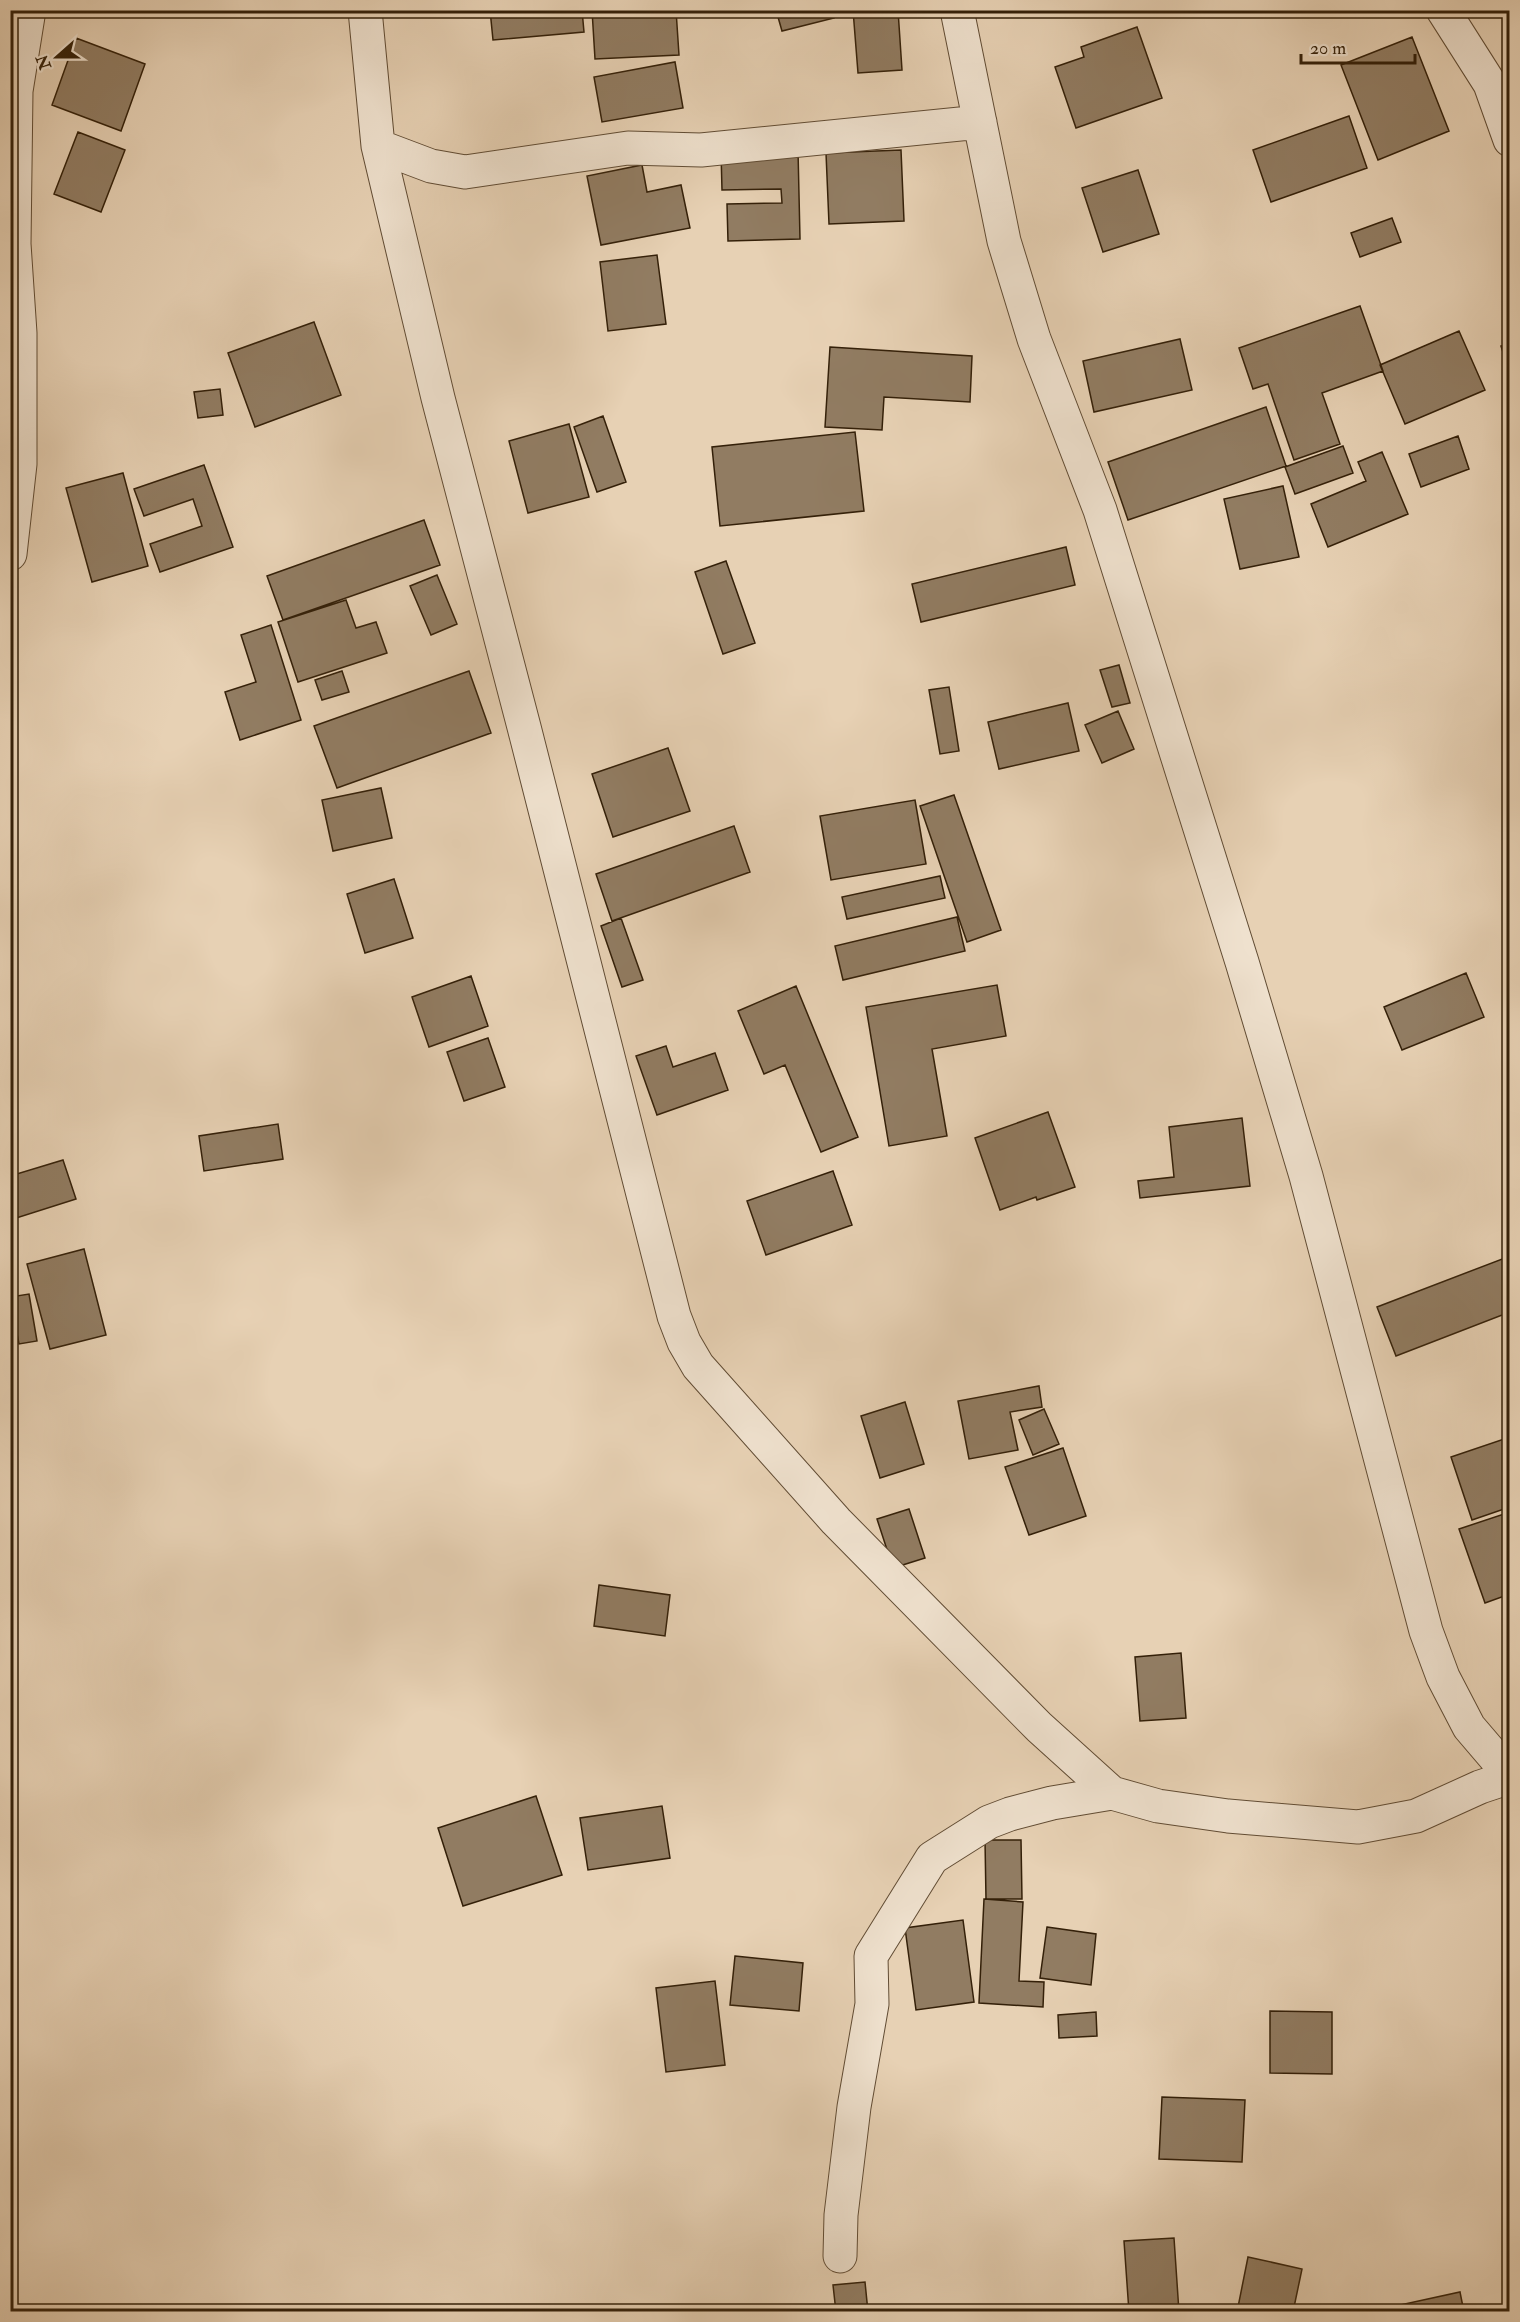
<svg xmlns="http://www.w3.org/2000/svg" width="1520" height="2322" viewBox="0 0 1520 2322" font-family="'IM FELL Double Pica',serif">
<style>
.building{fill:#917c62;stroke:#342009;stroke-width:1.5}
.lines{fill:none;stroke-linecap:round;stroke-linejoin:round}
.minor-casing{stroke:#614c34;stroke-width:35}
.minor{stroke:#efe1ce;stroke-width:33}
</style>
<rect width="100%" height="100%" fill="#e7d1b4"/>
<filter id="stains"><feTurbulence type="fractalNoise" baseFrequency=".00333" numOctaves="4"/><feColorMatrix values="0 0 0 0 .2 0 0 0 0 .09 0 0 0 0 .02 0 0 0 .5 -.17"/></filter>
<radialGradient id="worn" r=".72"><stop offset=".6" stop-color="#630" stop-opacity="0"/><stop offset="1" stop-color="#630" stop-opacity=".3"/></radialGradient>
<path class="building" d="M490,10H582L584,32L493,40Z
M592,10H676L679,55L595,59Z
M776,10H832L834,18L782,31Z
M853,10H898L902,70L858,73Z
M1137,27L1162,98L1076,128L1055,67L1084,57L1081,47Z
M1412,37L1449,131L1378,160L1341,65Z
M76,38L145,64L121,131L52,105Z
M675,62L683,108L602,122L594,77Z
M1349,116L1367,168L1271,202L1253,150Z
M78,132L125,150L101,212L54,194Z
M798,150L800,239L728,241L727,204L782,203L781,189L722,190L721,152Z
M901,150L904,221L829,224L826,153Z
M642,165L647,192L681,185L690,228L601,245L587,176Z
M1138,170L1159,234L1103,252L1082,188Z
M1392,218L1401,242L1360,257L1351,233Z
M657,255L666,324L608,331L600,262Z
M1360,306L1383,371L1322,393L1340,444L1294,460L1268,384L1253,389L1239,348Z
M314,322L341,395L255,427L228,353Z
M1459,331L1485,390L1405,424L1380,365Z
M1180,339L1192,390L1094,412L1083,361Z
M1510,344V374L1501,346Z
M830,347L972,356L970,402L884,397L882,430L825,427Z
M220,389L223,415L198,418L194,392Z
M1266,407L1286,466L1128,520L1108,462Z
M603,416L626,482L597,492L574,427Z
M569,424L589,497L528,513L509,441Z
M855,432L864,511L720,526L712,447Z
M1458,436L1469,469L1421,487L1409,454Z
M1343,446L1353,473L1295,494L1285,467Z
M1382,452L1408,514L1328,547L1311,504L1366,481L1358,462Z
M204,465L233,547L160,572L150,544L202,526L193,499L144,516L134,489Z
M123,473L148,566L92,582L66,488Z
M1283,486L1299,557L1240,569L1224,499Z
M424,520L440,565L283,620L267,576Z
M1066,547L1075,585L921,622L912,584Z
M726,561L755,643L723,654L695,572Z
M437,575L457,624L431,635L410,586Z
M346,600L356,628L376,622L387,653L298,682L278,622Z
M271,625L301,720L240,740L225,692L256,682L241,635Z
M1119,665L1130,703L1112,707L1100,670Z
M342,671L349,692L322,700L315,680Z
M469,671L491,733L337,788L314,726Z
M949,687L959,751L940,754L929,690Z
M1068,703L1079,751L999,769L988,722Z
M1118,711L1134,749L1102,763L1085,725Z
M668,748L690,811L613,837L592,774Z
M381,788L392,838L333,851L322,800Z
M954,795L1001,930L967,942L920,806Z
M915,800L926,864L831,880L820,816Z
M734,826L750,872L612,921L596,874Z
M940,876L945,898L847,919L842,897Z
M394,879L413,938L365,953L347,894Z
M957,917L965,951L843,980L835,946Z
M621,918L643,980L622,987L601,926Z
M1466,973L1484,1017L1402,1050L1384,1007Z
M471,976L488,1026L429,1047L412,997Z
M997,985L1006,1036L932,1049L947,1136L889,1146L866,1007Z
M796,986L858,1137L821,1152L785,1065L764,1074L738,1011Z
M488,1038L505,1087L464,1101L447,1052Z
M666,1046L673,1067L715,1053L728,1090L657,1115L636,1056Z
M1048,1112L1075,1187L1037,1200L1036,1197L1000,1210L975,1138Z
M1242,1118L1250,1186L1140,1198L1138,1181L1174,1177L1169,1127Z
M278,1124L283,1159L204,1171L199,1136Z
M63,1160L76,1199L10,1220V1176Z
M833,1171L852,1225L766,1255L747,1201Z
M84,1249L106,1335L50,1349L27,1264Z
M1510,1256V1312L1396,1356L1377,1307Z
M29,1294L37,1341L19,1344L10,1297Z
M1039,1386L1042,1407L1010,1412L1018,1450L969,1459L958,1401Z
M905,1402L924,1464L880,1478L861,1416Z
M1044,1409L1059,1444L1033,1455L1019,1420Z
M1510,1437V1507L1472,1520L1451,1457Z
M1063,1448L1086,1516L1029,1535L1005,1467Z
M909,1509L925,1558L893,1568L877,1519Z
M1510,1512V1594L1485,1603L1459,1529Z
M599,1585L670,1595L665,1636L594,1626Z
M1181,1653L1186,1718L1140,1721L1135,1657Z
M536,1796L562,1875L463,1906L438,1828Z
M662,1806L670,1858L588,1870L580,1818Z
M985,1840H1021L1022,1899H986Z
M984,1899L1023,1902L1019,1981L1044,1982L1043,2007L979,2003Z
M963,1920L974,2002L916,2010L905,1928Z
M1047,1927L1096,1934L1091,1985L1040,1978Z
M735,1956L803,1963L799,2011L730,2005Z
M715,1981L725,2065L666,2072L656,1988Z
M1270,2011L1332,2012V2074L1270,2073Z
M1096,2012L1097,2036L1059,2038L1058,2015Z
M1162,2097L1245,2100L1242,2162L1159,2159Z
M1174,2238L1179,2312H1129L1124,2241Z
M1248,2257L1302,2269L1293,2312H1237Z
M865,2282L868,2312H836L833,2285Z
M1460,2292L1464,2312H1377V2310Z"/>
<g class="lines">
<g class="minor-casing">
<path id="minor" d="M365,10L378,146L438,398L524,727L674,1316L684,1342L698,1366L836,1521L1039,1727L1112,1793L1158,1806L1228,1816L1358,1827L1416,1816L1480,1787L1510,1777
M957,10L1004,241L1034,339L1100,510L1242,962L1306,1176L1426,1631L1443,1677L1469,1727L1510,1775
M1443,10L1490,84L1510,140
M378,146L431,166L465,172L628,148L701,150L980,122
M10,554L20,464V333L14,244L16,91L29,10
M840,2256L841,2215L854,2107L872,2004L871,1956L932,1858L989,1822L1010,1814L1052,1803L1112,1793"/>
</g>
<use href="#minor" class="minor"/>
</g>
<rect width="1520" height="2322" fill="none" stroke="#e7d1b4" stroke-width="36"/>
<rect x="12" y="12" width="1496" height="2298" fill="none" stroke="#342009" stroke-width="3"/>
<rect x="18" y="18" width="1484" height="2286" fill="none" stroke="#342009" stroke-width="1.5"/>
<g transform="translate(57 57) rotate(249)" stroke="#efe1ce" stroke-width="4.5" paint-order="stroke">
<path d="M0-4.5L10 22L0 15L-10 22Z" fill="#342009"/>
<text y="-9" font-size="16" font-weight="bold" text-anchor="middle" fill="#342009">N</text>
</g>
<path d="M1301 54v9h114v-9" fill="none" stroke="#342009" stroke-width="3"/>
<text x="1310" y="54" font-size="18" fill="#342009" stroke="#efe1ce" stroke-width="4.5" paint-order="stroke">20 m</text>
<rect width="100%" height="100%" filter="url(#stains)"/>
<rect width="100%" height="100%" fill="url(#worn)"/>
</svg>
